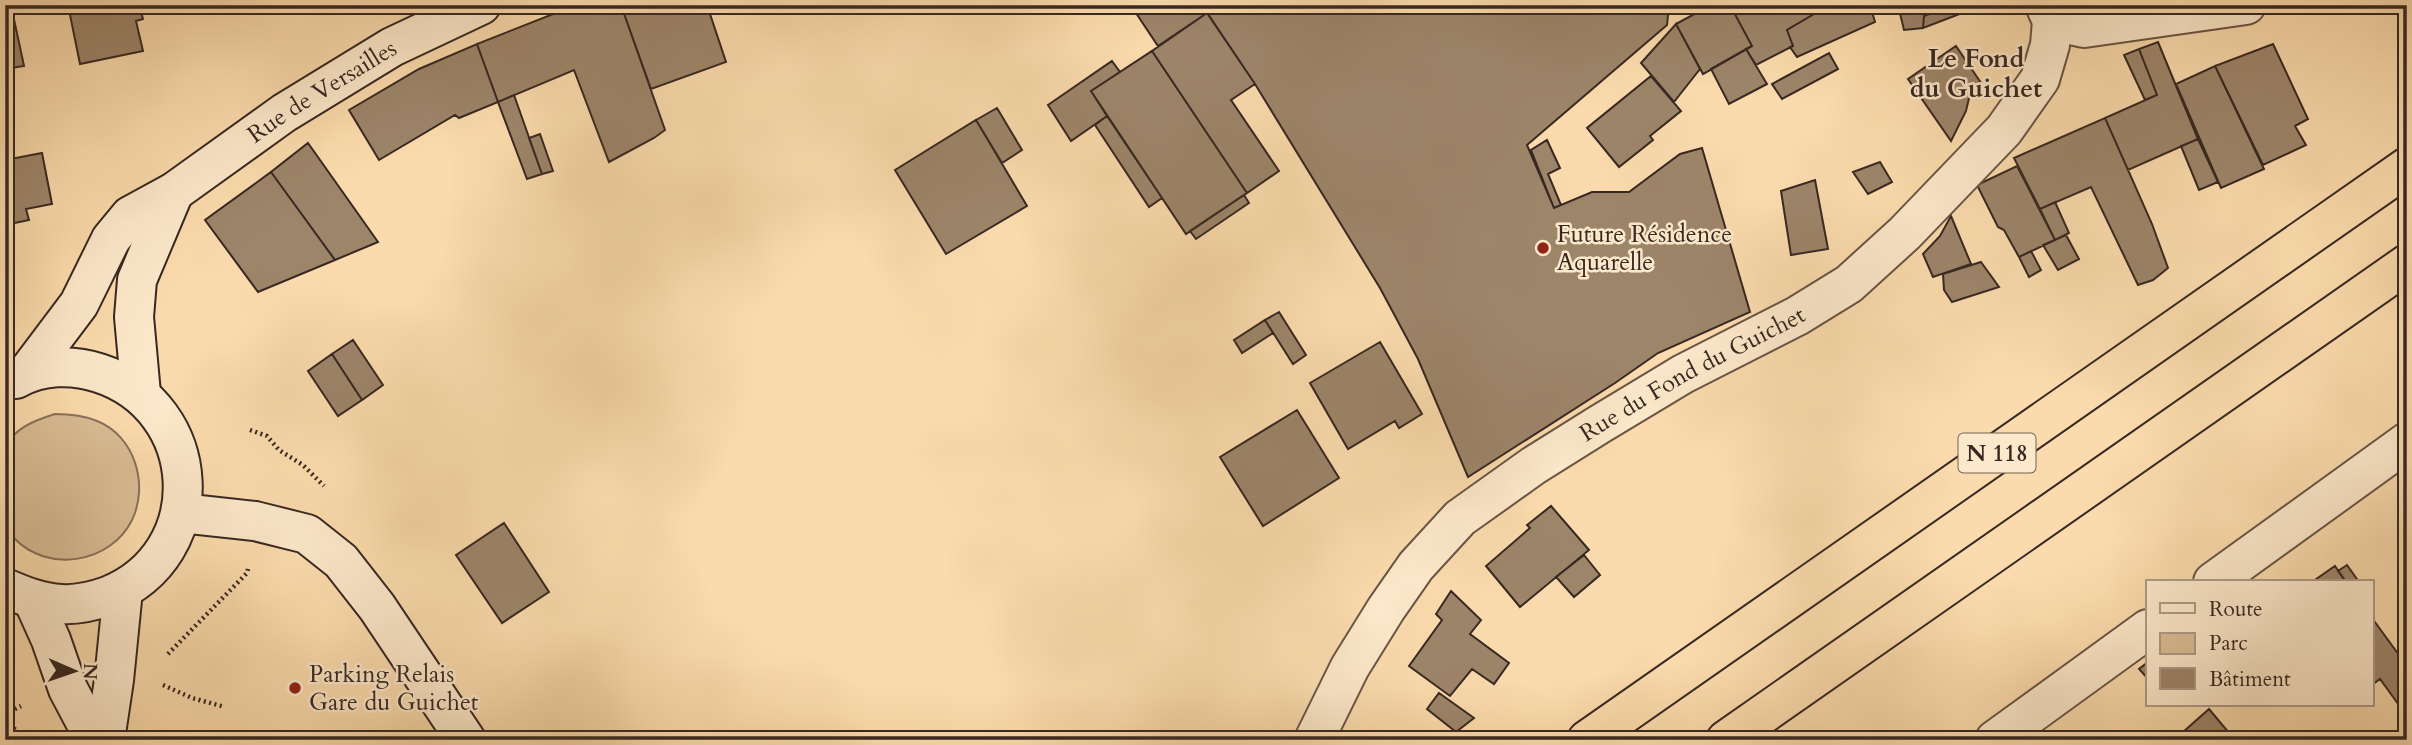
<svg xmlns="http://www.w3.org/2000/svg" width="2412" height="745" viewBox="0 0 2412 745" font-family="Cardo,serif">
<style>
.green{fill:#dabd95;stroke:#88725c;stroke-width:2}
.building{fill:#9d856a;stroke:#372822;stroke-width:2}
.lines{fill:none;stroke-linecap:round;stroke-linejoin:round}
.minor-casing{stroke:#685545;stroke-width:42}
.secondary-casing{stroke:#372822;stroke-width:42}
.trunk-casing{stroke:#372822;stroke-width:42}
.path{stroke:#372822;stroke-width:4.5;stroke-dasharray:2 3.5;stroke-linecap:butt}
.minor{stroke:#fce8ca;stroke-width:38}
.secondary{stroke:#fce8ca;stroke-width:38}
.trunk{stroke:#fbdbad;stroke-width:38}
.poi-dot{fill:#8f2418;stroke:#fce8ca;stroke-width:2.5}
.labels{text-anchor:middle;stroke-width:5;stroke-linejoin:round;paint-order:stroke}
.shield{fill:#fce8ca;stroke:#726254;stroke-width:2}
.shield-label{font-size:23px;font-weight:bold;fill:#372822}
.street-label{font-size:24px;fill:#372822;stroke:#fce8ca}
.poi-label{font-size:24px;fill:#372822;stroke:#fce8ca;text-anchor:start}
.neighbourhood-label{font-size:26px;font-weight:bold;fill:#372822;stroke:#fce8ca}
</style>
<rect width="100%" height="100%" fill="#fbdbad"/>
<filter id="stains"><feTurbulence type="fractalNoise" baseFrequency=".00286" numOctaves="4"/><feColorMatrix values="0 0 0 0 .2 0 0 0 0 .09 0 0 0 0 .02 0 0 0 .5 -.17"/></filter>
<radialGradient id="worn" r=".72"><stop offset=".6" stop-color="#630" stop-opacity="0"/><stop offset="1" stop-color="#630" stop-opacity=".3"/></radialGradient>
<path class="green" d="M55,414C70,414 83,415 97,421C135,436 149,485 132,520C111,563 48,574 14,538C11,535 6,529 5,525C4,519 4,457 5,450C6,446 11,440 13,436C24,424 40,419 55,414Z"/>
<path class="building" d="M68,5H132L133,10L140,8L143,19L136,21L143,51L80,64Z
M576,5H621L665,130L654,138L609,162L574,70L498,102L477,44Z
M621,5H668L671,12L693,5H707L726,62L651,89Z
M1141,5H1202L1207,13L1158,46L1134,10Z
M1202,5H1669L1667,25L1527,145L1554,208L1592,192H1629L1680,154L1702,148L1750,312L1658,353L1615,383L1468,477L1418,359L1380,288L1255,84Z
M1711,5H1730L1752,46L1703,74L1676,24Z
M1730,5H1818L1819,11L1787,30L1793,46L1756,65L1746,49L1752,46Z
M1818,5H1870L1875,22L1797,57L1790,47L1793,46L1787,30L1819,11Z
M1898,5H1954L1924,16L1923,28L1904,30Z
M1954,5H1970V10L1923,28L1924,16Z
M12,10L24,66L5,69V11Z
M1207,13L1255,84L1231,100L1279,171L1247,193L1152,51Z
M1676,24L1700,69L1674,102L1641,63Z
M2158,42L2198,139L2128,170L2105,118L2157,95L2139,49Z
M477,44L498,102L459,118L455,115L379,160L349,110L419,69Z
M2273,44L2308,119L2295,126L2306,145L2263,165L2215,66Z
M1956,46L1981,83L1970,94L1966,111L1951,141L1908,79Z
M1746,49L1767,84L1729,104L1711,69Z
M2139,49L2157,95L2145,100L2124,55Z
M1152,51L1247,193L1186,234L1091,91Z
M1829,53L1838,69L1782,99L1772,84Z
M1112,61L1120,72L1091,91L1107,116L1071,141L1048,105Z
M2215,66L2264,169L2221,188L2176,84Z
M1651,76L1681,111L1650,136L1653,140L1619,167L1587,128Z
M514,95L542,174L527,179L498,102Z
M997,108L1022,150L1002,163L976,120Z
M1107,116L1162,198L1149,207L1095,125Z
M2105,118L2152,224L2168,268L2153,280L2138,285L2091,187L2040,209L2014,158Z
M976,120L1027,206L946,254L895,170Z
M540,134L553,171L542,174L529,138Z
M2198,139L2218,182L2199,190L2181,146Z
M1547,140L1560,168L1548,174L1561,205L1554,208L1531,150Z
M308,143L378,242L335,260L271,172Z
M42,153L52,204L26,209L29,220L5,225V160Z
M1880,162L1892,182L1868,194L1853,172Z
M2017,166L2055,240L2019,257L2004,230L1998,227L1977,185Z
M271,172L335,260L258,292L205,220Z
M1815,180L1828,249L1791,255L1781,191Z
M1244,195L1249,203L1196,239L1190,231Z
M2055,202L2069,233L2055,240L2040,209Z
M1951,216L1971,264L1933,277L1923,254L1940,236Z
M2066,235L2079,259L2058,270L2043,245Z
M2031,251L2041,270L2029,277L2019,257Z
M1981,262L1999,287L1952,302L1944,290L1943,274Z
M1279,312L1306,355L1293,364L1265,320Z
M1265,320L1273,333L1242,353L1234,340Z
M353,340L383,385L362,400L332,354Z
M1380,342L1422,414L1399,428L1395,421L1348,449L1310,383Z
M332,354L362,400L338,416L308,371Z
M1297,410L1339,478L1263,526L1220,457Z
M1551,506L1589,550L1520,607L1486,566L1530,528L1527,525Z
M504,523L549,592L502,623L456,555Z
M1584,555L1600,575L1574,597L1556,577Z
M2347,565L2359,582H2346L2338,571Z
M2335,566L2346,582H2312Z
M1451,591L1481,620L1470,634L1509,663L1494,684L1472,669L1450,696L1409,666L1442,620L1436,614Z
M2372,618L2407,666V704L2401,708L2380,679L2372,685Z
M2148,662V679L2139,669Z
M1439,693L1474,718L1456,732L1427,709Z
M2209,709L2235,740H2174Z"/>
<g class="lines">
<g class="minor-casing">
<g id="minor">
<path d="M2052,21L2084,28L2246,5"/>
<path d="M2213,582L2407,442"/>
<path id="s1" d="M1314,740L1350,667L1386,609L1416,566L1460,518L1533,466L1600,424L1683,374L1797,316L1849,284L1905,233L2004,130L2040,79L2050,45L2052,21L2045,5"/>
<path d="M1995,740L2148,629"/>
</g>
</g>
<g class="secondary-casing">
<g id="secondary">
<path id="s2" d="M27,373L79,304L111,239L130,216L174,192L284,113L392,47L481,5"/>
<path d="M141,394L134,317L137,280L174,192"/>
<path d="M181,513L255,521L307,534L341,561L377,607L466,740"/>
<path d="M5,588C24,596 41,603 61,604C77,605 94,601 108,596C213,554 205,407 99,373C72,364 41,365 16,379"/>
<path d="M33,600L51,640L68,689L95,740"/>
<path d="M105,740L114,680L123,590"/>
</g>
</g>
<g class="trunk-casing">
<path id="trunk" d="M1587,740L2407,167
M1726,740L2407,264"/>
</g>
<path class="path" d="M2400,5L2407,7
M250,430L267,436L279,450L303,465L324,486
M168,654L247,573L248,569
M163,685L192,698L225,707
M5,714L21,706
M5,722L20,733L35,740"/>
<use href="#minor" class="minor"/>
<use href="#secondary" class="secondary"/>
<use href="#trunk" class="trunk"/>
</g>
<g class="poi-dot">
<circle cx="1543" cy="248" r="7"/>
<circle cx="295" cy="688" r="7"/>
</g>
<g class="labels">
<rect class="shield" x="1958.5" y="433.5" width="77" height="39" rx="5"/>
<g class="shield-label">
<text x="1997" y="461">N 118</text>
</g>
<g class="street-label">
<text dy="8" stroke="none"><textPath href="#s2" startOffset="418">Rue de Versailles</textPath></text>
<text dy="8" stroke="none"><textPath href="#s1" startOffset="541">Rue du Fond du Guichet</textPath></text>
</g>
<g class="poi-label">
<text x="1557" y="242">Future Résidence<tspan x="1557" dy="28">Aquarelle</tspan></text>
<text x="309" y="682">Parking Relais<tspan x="309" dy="28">Gare du Guichet</tspan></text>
</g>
<g class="neighbourhood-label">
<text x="1976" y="67">Le Fond<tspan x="1976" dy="30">du Guichet</tspan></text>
</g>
</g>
<rect width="2412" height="745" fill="none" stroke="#fbdbad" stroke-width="28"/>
<rect x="7" y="7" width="2398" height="731" fill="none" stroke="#372822" stroke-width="3.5"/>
<rect x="14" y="14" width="2384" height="717" fill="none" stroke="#372822" stroke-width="2"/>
<rect x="2146" y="580" width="228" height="126" fill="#fce8ca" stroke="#ad9b87" stroke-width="2"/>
<rect x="2160" y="603" width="35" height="10" fill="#fce8ca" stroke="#ad9b87" stroke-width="2"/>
<text x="2209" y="616" font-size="21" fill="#372822">Route</text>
<rect x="2160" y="633" width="35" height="21" fill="#dabd95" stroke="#ad9b87" stroke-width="2"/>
<text x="2209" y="650" font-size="21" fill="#372822">Parc</text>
<rect x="2160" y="668" width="35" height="21" fill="#9d856a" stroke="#ad9b87" stroke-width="2"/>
<text x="2209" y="686" font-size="21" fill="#372822">Bâtiment</text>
<g transform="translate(74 671) rotate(92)" stroke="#fce8ca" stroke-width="5" paint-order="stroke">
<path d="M0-5L12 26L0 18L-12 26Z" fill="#372822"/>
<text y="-10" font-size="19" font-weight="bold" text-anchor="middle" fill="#372822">N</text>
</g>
<rect width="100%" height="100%" filter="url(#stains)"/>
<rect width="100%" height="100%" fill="url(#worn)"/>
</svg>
